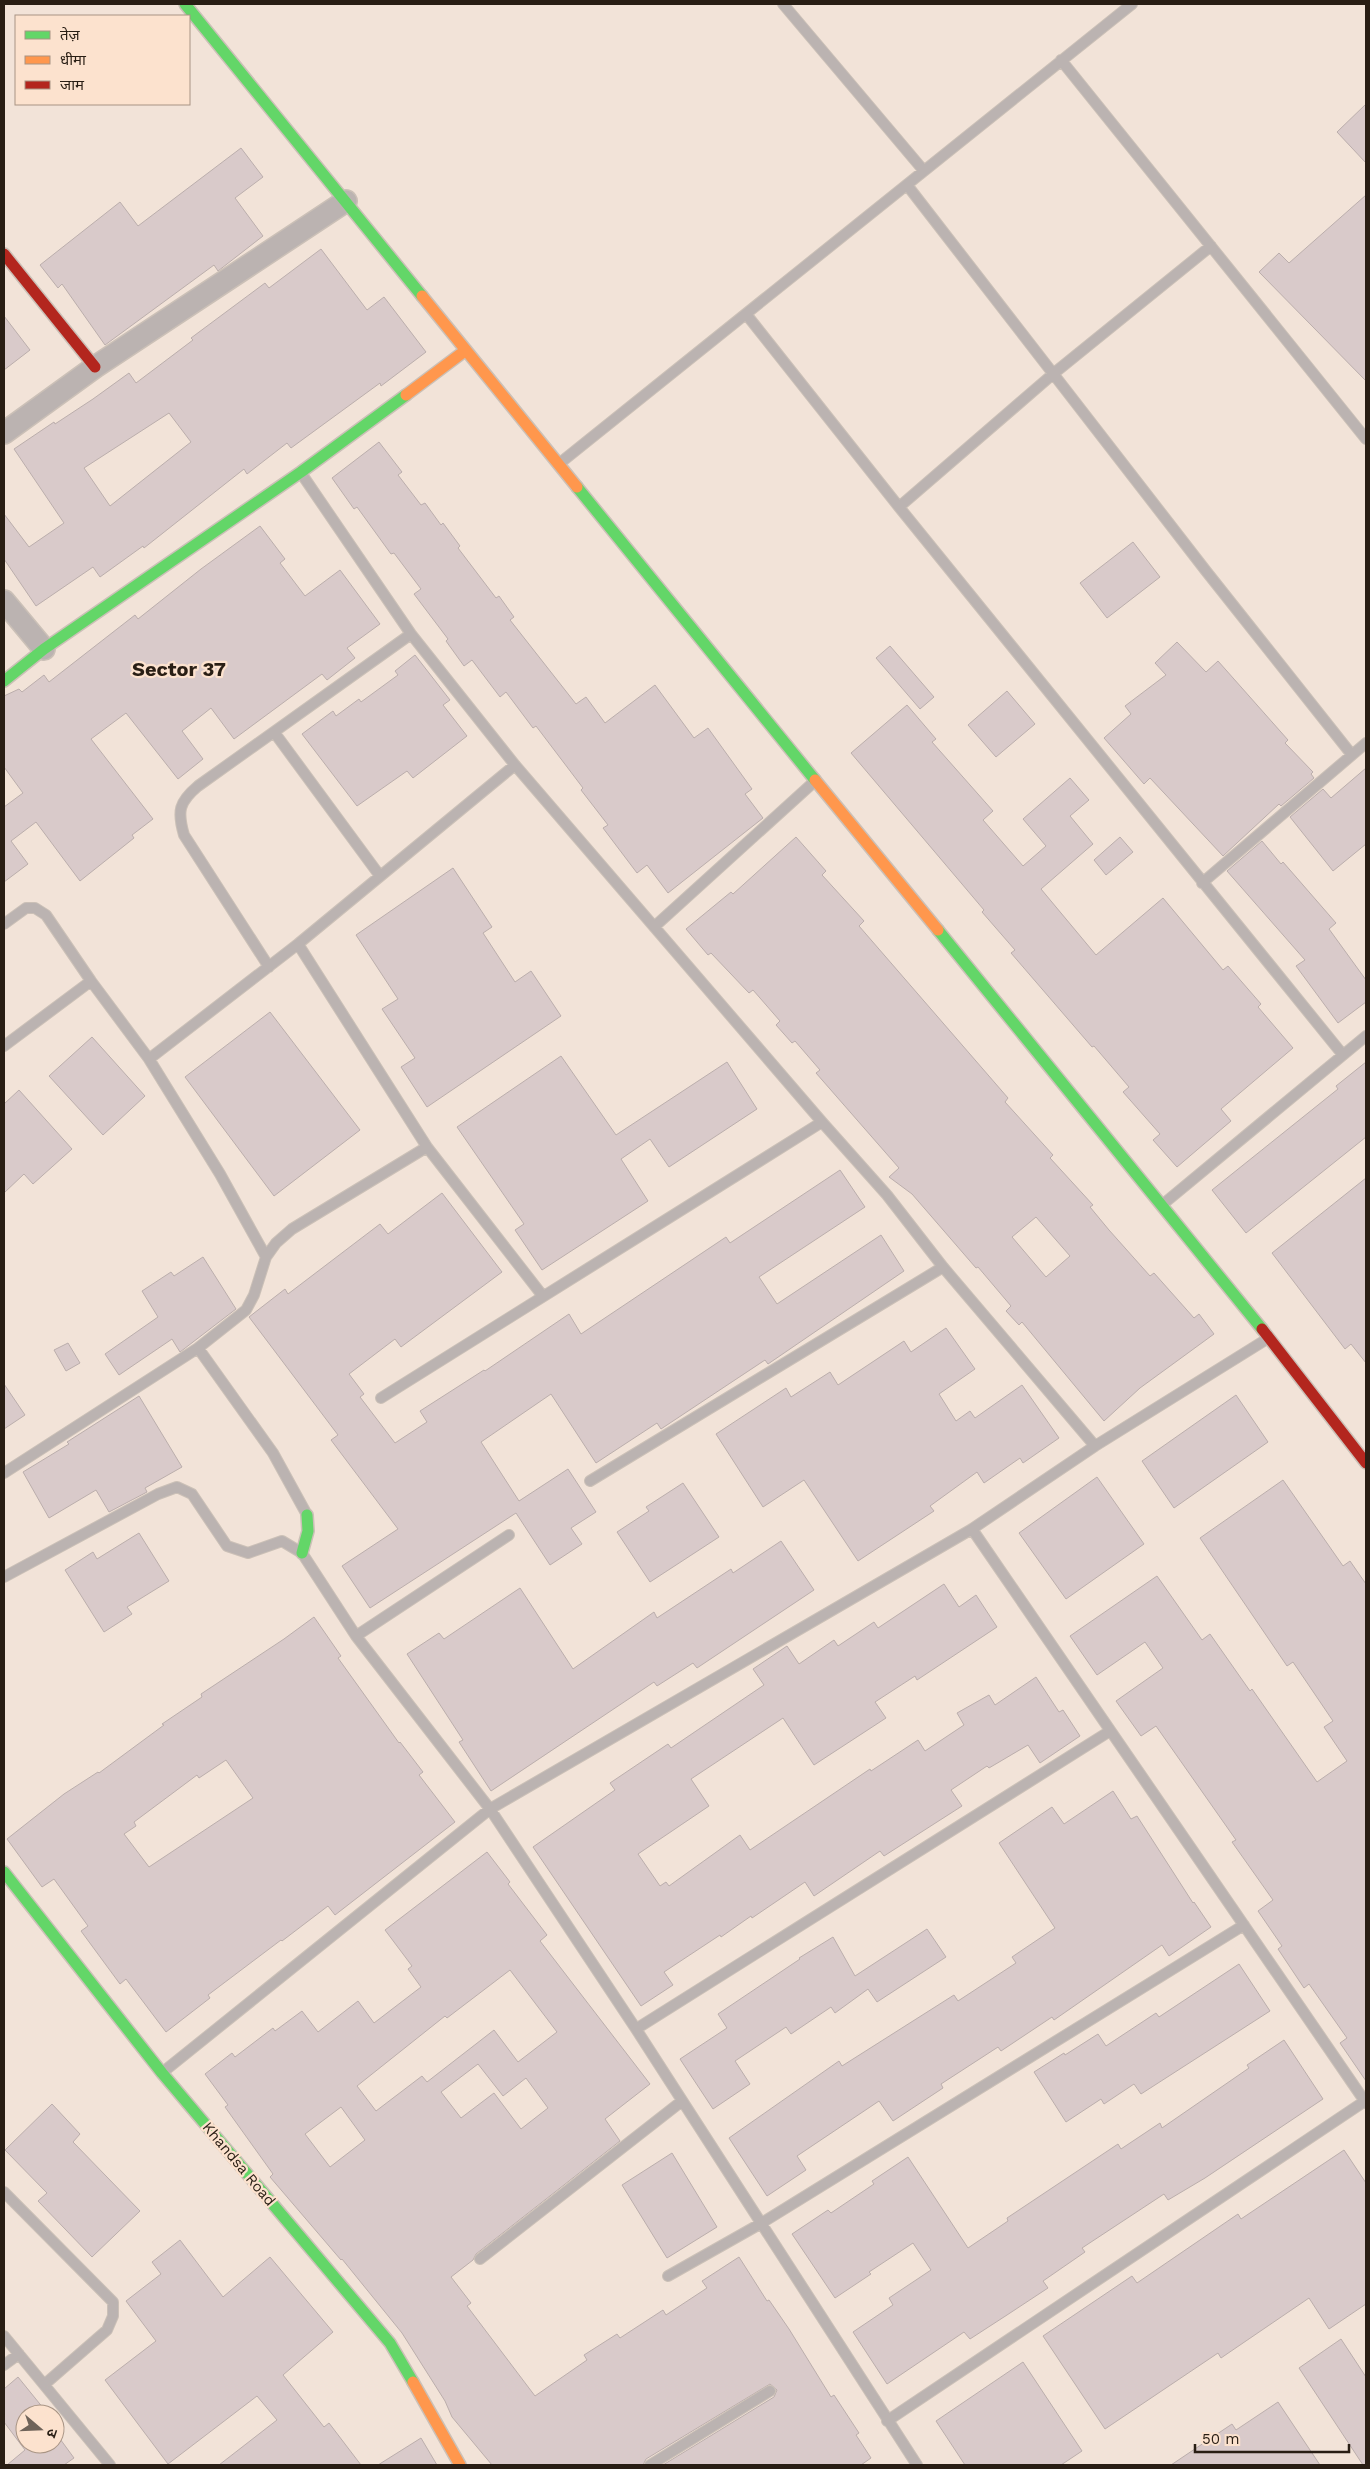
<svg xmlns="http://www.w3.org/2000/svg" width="1370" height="2469" viewBox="0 0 1370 2469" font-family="'Work Sans','Noto Sans Devanagari',sans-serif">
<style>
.building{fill:#d9caca;stroke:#bbaeac;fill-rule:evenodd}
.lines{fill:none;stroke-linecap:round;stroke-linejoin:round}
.lane-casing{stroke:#cbc0b7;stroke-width:12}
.street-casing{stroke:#cbc0b7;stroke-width:24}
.fast-casing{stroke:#cbc0b7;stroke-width:14}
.slow-casing{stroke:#cbc0b7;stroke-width:14}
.jam-casing{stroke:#cbc0b7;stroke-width:14}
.lane{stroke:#bbb3b1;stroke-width:10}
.street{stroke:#bbb3b1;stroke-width:21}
.fast{stroke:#63d668;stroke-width:11}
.slow{stroke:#ff974d;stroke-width:11}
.jam{stroke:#b3261e;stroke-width:11}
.labels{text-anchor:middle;stroke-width:4.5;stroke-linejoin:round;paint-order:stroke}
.street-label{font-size:15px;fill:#291e14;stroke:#fce2ce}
.district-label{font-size:20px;font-weight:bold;fill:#291e14;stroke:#fce2ce}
</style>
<rect width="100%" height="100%" fill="#f2e3d8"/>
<path class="building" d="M1366,104V163L1337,132Z
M241,148L263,177L235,198L263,236L218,271L214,265L105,345L62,284L58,288L40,265L120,202L138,226Z
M1366,195V381L1259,272L1279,253L1289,263Z
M321,249L367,310L384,297L426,352L381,386L380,383L291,448L287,443L247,474L244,469L144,548L143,546L100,577L93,567L36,606L4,559V514L29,547L64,523L14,449L54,422L55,424L93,399L129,373L136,383L193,340L191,338L265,283L269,288ZM169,413L191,442L110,506L84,468Z
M4,316L30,350L4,370Z
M379,442L402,472L398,475L421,505L425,503L441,525L443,523L460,546L458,548L496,598L499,596L514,617L510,620L576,704L586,697L605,723L655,685L694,738L708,728L752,789L745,794L763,818L668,893L647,865L637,873L603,828L608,825L581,790L583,788L536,726L533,728L506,692L500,697L472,660L464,666L446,641L448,639L414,594L421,589L394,553L391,554L357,507L354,509L332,478Z
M260,526L285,559L280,563L305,596L340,570L380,624L347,648L355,658L327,680L322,674L234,739L211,708L182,731L203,759L178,779L126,713L91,739L153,819L132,835L134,838L80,881L36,822L11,841L28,864L4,882V807L23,793L4,767V696L19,689L22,692L44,675L49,682L135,615L138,619L201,569Z
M1133,542L1160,577L1107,618L1080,583Z
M1177,642L1206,672L1218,661L1288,740L1285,743L1313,772L1311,774L1314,778L1281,806L1279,804L1223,856L1150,778L1144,784L1104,738L1131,714L1125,706L1166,675L1155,663Z
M890,646L934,697L920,709L876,658Z
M415,655L450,700L443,705L467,736L413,778L407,771L357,806L302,734L333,711L336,716L359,699L361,702L398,675L395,671Z
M1007,691L1035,724L996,757L968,725Z
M907,705L936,739L932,742L993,811L983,820L1023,866L1046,846L1023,819L1070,778L1089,800L1070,816L1093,844L1041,889L1096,955L1163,898L1223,970L1228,966L1261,1004L1258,1007L1293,1048L1221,1109L1231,1121L1177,1167L1153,1140L1160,1134L1123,1092L1129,1087L1094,1046L1092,1047L1011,953L1015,950L982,912L984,910L851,753Z
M1366,768V844L1333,871L1290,817L1323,789L1331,798Z
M796,837L826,871L822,875L864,921L859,926L1008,1098L1005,1102L1053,1155L1050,1158L1093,1205L1090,1207L1109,1230L1150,1276L1154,1273L1194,1318L1199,1314L1214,1334L1140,1388L1104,1421L1022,1322L1019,1325L1006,1311L1011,1306L978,1267L976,1268L912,1194L889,1177L899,1168L816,1073L820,1070L795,1041L792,1043L776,1025L780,1021L753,990L749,993L711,953L708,955L686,929L731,892L733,894ZM1036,1217L1070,1256L1046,1277L1012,1237Z
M1120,837L1133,852L1106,875L1094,860Z
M1262,841L1281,864L1283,862L1336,923L1329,929L1366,980V1002L1338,1023L1296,966L1305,960L1227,871Z
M453,868L492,927L483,933L515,982L531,971L561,1016L427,1107L401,1067L415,1058L382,1009L398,999L356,935Z
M270,1012L360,1130L274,1196L185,1077Z
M92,1037L145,1096L103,1135L49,1076Z
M561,1056L616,1135L727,1062L757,1109L669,1167L650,1139L621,1159L648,1201L542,1270L515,1230L524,1224L457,1127Z
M1366,1062V1137L1246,1233L1212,1190L1338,1089L1336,1086Z
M19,1090L72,1149L33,1184L24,1174L4,1193V1104Z
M840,1170L865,1207L759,1277L777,1304L881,1235L904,1271L768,1364L765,1360L661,1429L657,1423L596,1463L551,1394L481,1442L519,1501L568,1469L596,1512L571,1528L582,1544L550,1565L516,1513L370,1608L342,1566L398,1529L331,1440L338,1435L249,1317L285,1289L288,1294L380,1224L388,1234L442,1193L502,1272L401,1347L395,1339L349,1374L364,1394L360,1397L395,1443L427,1422L420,1411L484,1370L485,1371L569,1314L581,1334L726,1237L730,1243Z
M1366,1178V1363L1351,1344L1345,1349L1272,1253Z
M203,1257L236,1309L180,1352L172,1339L119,1375L105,1354L158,1317L142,1291L171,1272L174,1276Z
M946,1328L975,1369L939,1394L956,1421L970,1411L975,1418L1022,1385L1059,1438L1023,1463L1020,1458L984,1483L977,1472L930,1506L934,1511L858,1561L804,1480L763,1507L716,1434L786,1388L791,1397L830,1372L838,1385L904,1341L911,1352Z
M68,1343L80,1363L66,1371L54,1350Z
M4,1384L25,1415L4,1429Z
M1236,1395L1268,1442L1174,1508L1142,1461Z
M139,1396L182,1467L145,1488L147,1492L109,1512L96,1490L49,1518L23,1472L69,1444L67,1442Z
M1097,1477L1144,1544L1066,1599L1019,1533Z
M1283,1480L1343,1566L1350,1561L1366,1584V2081L1340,2043L1347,2038L1309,1984L1304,1988L1278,1949L1282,1946L1258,1911L1273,1900L1232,1842L1236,1840L1156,1726L1141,1736L1116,1701L1163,1668L1145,1642L1097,1675L1070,1636L1157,1576L1202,1640L1210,1634L1250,1691L1252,1689L1317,1782L1347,1761L1324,1727L1333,1721L1293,1662L1287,1666L1200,1538Z
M683,1483L719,1537L650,1582L617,1532L649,1511L646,1507Z
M139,1533L169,1581L127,1607L132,1614L104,1632L65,1570L93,1552L97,1559Z
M781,1541L814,1590L697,1668L693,1663L657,1686L654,1682L491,1791L459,1742L463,1740L407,1654L439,1633L444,1639L520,1588L573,1669L654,1612L657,1618L731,1569L733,1573Z
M944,1584L959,1607L976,1595L997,1627L917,1680L915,1676L875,1702L886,1718L814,1765L783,1718L691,1779L709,1806L638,1854L660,1886L666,1882L669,1886L740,1835L750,1850L870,1769L871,1771L918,1740L925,1751L964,1725L957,1713L989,1695L995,1705L1036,1677L1059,1712L1063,1710L1080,1736L1040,1763L1028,1745L989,1768L987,1766L951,1790L962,1806L884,1856L880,1851L814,1896L805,1882L752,1918L751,1916L721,1937L720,1935L664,1972L673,1985L641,2006L533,1847L615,1790L610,1783L668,1744L671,1748L764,1685L753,1669L787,1646L799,1664L834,1640L838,1646L874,1622L878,1628Z
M314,1617L341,1656L338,1658L399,1743L400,1742L423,1772L419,1775L455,1822L335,1915L328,1906L282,1941L281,1940L208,1995L210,1998L166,2032L126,1979L120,1984L81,1931L88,1926L54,1879L42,1887L7,1839L64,1794L98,1772L99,1773L164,1725L162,1724L202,1697L201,1694L284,1639ZM226,1760L253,1798L149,1867L124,1834L136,1826L134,1822L197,1775L199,1778Z
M1113,1791L1131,1819L1137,1816L1193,1903L1194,1902L1211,1927L1169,1956L1162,1945L1054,2020L1052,2017L1001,2051L998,2047L941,2084L943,2088L893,2121L879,2101L797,2156L806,2170L767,2196L729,2138L839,2061L842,2066L954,1995L958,2001L1016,1963L1012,1957L1055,1928L999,1843L1052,1807L1064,1824Z
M487,1852L510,1882L508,1884L547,1935L540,1941L650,2084L605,2119L620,2141L476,2254L473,2260L451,2277L471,2303L467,2306L535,2396L587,2360L584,2355L617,2334L620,2338L663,2310L666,2315L707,2288L702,2281L739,2257L767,2301L769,2300L789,2329L831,2397L834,2395L859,2433L856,2435L871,2458L861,2465H663L774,2397L777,2390L770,2384L646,2459L643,2465H492L452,2417L445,2401L402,2333L342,2259L341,2260L270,2177L273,2174L225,2107L228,2105L205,2074L232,2053L235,2057L273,2028L275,2031L302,2011L318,2032L358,2001L374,2023L421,1987L408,1969L412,1966L385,1930ZM510,1970L557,2032L518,2062L494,2030L427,2082L422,2076L376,2111L357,2086L445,2016L447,2018ZM478,2064L503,2096L526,2078L548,2108L521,2129L494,2093L461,2118L441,2092ZM341,2107L365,2140L330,2167L305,2134Z
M927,1929L946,1957L877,2002L868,1989L835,2013L831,2007L791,2034L786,2027L735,2061L750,2084L713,2109L680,2059L727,2028L718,2014L800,1959L799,1958L833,1937L855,1976Z
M1239,1964L1270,2011L1141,2094L1134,2084L1104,2104L1101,2099L1066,2122L1034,2072L1064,2053L1065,2055L1098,2034L1106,2046L1156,2013L1159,2017Z
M1284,2040L1323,2099L1205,2178L1168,2200L1164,2194L1082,2248L1085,2252L1043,2281L1048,2288L1007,2315L970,2339L964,2332L887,2384L853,2332L893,2305L889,2298L931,2270L913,2243L869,2272L871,2274L835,2298L792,2234L828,2210L831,2213L874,2184L872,2181L908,2157L968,2248L1008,2221L1007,2218L1118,2144L1121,2149L1160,2123L1162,2128L1249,2068L1247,2065Z
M52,2104L80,2134L73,2142L140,2211L92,2257L38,2201L47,2193L5,2150Z
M1344,2150L1366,2183V2304L1329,2329L1309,2298L1221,2358L1218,2353L1105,2429L1043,2336L1132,2276L1137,2283L1238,2214L1241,2219Z
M672,2153L717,2227L667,2258L622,2185Z
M180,2240L223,2297L270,2257L333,2332L283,2375L324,2427L329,2423L361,2465H219L277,2420L257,2396L168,2464L105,2380L156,2341L126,2301L161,2274L152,2262Z
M1341,2339L1366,2377V2465H1363L1299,2368Z
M1023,2362L1082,2451L1061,2465H965L936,2421Z
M18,2377L48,2414H25V2444H55V2432L74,2458L64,2465H7L25,2450L4,2422V2389Z
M1278,2402L1320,2465H1171L1232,2424L1236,2430Z
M421,2438L437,2465H378Z"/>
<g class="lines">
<g class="lane-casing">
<path id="lane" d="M783,4L924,171
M1061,60L1366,439
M907,185L1206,571L1352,755
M746,314L899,507L1343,1055
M560,463L1132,4
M301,473L411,634L515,765L822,1122L887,1195L943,1267L1095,1446
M899,507L1053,374L1211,246
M274,732L380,876
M1202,883L1366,743
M4,924L26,908H35L46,915L91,981L149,1059L220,1174L266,1257
M654,927L815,781
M298,944L427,1147L542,1295
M269,967L184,835C177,811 179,802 198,786L411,634
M4,1046L91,981
M149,1059L298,944L515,765
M1162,1205L1366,1036
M198,1348L246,1310L254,1295L266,1257L276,1243L292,1229L427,1147
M381,1398L822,1122
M4,1473L198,1348L273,1453L306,1513
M590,1481L943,1267
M972,1529L1366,2103
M4,1577L158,1494L177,1487L192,1494L227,1546L248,1553L282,1541L302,1553L356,1636L490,1809L636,2029L917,2465
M356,1636L509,1535
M636,2029L1110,1731
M163,2072L490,1809L972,1529L1095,1446L1267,1339
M4,2192L113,2302V2316L107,2330L45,2384
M480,2259L682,2101
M668,2276L760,2224L1244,1925
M4,2336L110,2465
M4,2365L19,2354
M887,2421L1365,2101
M650,2465L770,2391"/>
</g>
<g class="street-casing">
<path id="street" d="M4,433L95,367L346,201
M4,601L44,649"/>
</g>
<g class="fast-casing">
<path id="fast" d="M185,4L422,296
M577,487L815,780
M4,681L44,649L301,472L406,395
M938,930L1262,1329
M302,1553L308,1531L307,1515
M4,1872L162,2073L390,2343L413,2382"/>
</g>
<g class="slow-casing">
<path id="slow" d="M422,296L577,487
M406,395L466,350
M815,780L938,930
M413,2382L460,2465"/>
</g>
<g class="jam-casing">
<path id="jam" d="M4,254L95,367
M1262,1329L1366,1463"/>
</g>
<use href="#lane" class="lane"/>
<use href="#street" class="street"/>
<use href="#fast" class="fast"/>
<use href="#slow" class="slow"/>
<use href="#jam" class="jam"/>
</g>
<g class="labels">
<g class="street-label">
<text transform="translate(239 2164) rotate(50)" y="5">Khandsa Road</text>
</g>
<g class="district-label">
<text x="179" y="676">Sector 37</text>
</g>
</g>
<rect width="1370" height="2469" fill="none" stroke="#291e14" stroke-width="10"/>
<rect x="15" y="15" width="175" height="90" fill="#fce2ce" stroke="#a89484"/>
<rect x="25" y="31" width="25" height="8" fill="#63d668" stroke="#a89484"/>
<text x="60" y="40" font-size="15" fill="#291e14">तेज़</text>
<rect x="25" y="56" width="25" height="8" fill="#ff974d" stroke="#a89484"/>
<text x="60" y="65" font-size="15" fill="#291e14">धीमा</text>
<rect x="25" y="81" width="25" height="8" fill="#b3261e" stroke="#a89484"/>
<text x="60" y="90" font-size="15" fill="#291e14">जाम</text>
<g transform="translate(40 2429) rotate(109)"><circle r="24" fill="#fce2ce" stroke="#a89484"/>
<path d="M0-4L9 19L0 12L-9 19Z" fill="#6f6359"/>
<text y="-8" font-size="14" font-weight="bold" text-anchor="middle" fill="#291e14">उ</text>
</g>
<path d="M1195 2444v8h154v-8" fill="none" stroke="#291e14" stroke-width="2.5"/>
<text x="1202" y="2444" font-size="15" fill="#291e14" stroke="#fce2ce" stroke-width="4" paint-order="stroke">50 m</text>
</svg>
